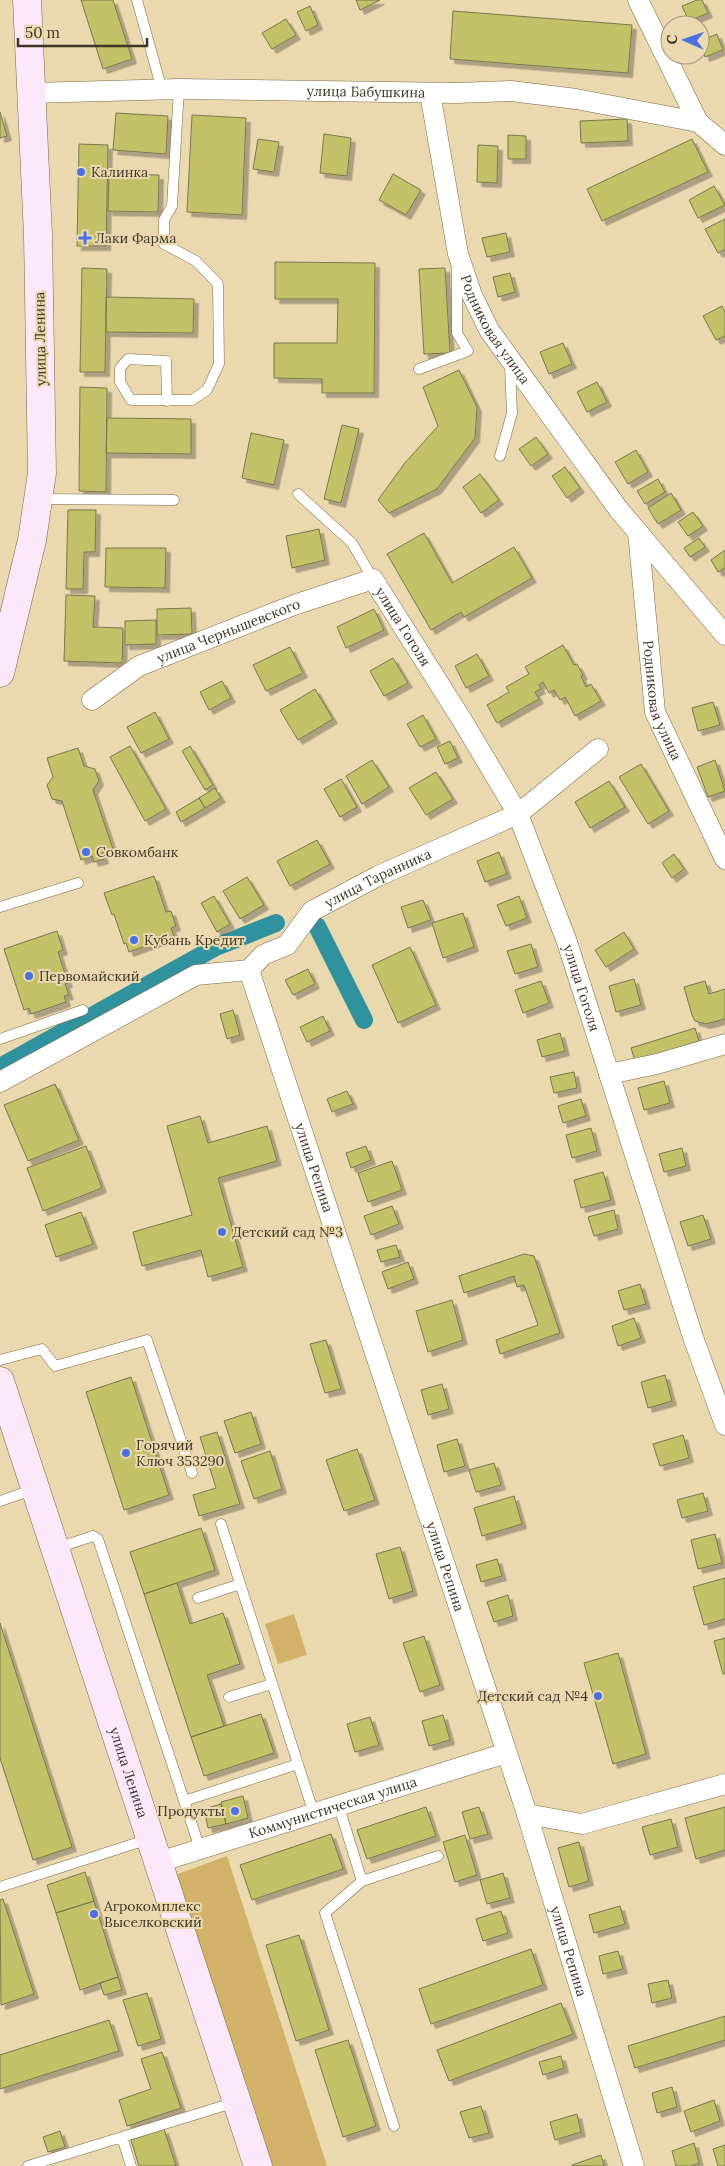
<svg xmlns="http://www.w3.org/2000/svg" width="725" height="2166" viewBox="0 0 725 2166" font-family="Lora,serif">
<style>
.green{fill:#d1b268}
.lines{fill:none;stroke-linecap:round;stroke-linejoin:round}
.canal{stroke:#30929e;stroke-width:18}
.building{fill:#c3c167;stroke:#77774e;filter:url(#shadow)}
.lane-casing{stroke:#796942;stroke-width:11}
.street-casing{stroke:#796942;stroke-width:21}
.secondary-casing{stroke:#796942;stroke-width:29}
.lane{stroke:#fff;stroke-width:10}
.street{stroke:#fff;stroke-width:20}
.secondary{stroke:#fbe8fb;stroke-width:28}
.poi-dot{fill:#4b70e3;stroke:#ead8ae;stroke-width:2}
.labels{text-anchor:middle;stroke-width:4;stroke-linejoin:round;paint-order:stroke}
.street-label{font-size:14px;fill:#3d3626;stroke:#ead8ae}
.poi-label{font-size:14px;fill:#3d3626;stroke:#ead8ae;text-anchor:start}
</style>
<defs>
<filter id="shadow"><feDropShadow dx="4.5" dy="4.5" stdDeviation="0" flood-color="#0004"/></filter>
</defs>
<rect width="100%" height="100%" fill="#ead8ae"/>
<path class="green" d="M294,1614L307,1655L278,1664L265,1624Z
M227,1856L327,2166H269L175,1875Z"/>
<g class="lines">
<path class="canal" d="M317,926L364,1020
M0,1067L216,947L276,923"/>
</g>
<path class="building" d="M81,0H113L132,59L103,69Z
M356,0H380L360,10Z
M697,0H702L708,13L689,21L682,6Z
M310,6L318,25L306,31L297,12Z
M453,11L632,25L628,73L450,59Z
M286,19L296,35L272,49L262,33Z
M717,34L723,50L705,57L700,41Z
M0,112L7,136L0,138Z
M116,113L168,116L166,154L113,150Z
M192,115L246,118L242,215L187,212Z
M627,119L628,141L581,143L580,121Z
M324,134L351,138L347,176L320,173Z
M508,135L526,136V159H508Z
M258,139L279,142L274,172L253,169Z
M692,139L708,172L602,221L587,189Z
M79,144L108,145L106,246H77Z
M478,145L498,146L497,183L477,182Z
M109,174L159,175L158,212L108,211Z
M393,174L421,190L406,215L379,200Z
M714,186L725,205L698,218L689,200Z
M725,219V249L718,253L705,229Z
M506,233L510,252L487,257L482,238Z
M275,262L375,263L374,393H322V379L274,378V343H337L338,299H275Z
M82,268L107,269L105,372H80Z
M445,268L450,353L424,354L419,269Z
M510,273L515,292L498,297L493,277Z
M106,297L194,299L193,333L106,332Z
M722,306L725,312V336L716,340L703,316Z
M563,343L572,364L549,374L540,352Z
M459,370L477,407L475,438L437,489L389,513L378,500L404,464L438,426L423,387Z
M597,382L607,402L587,412L577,392Z
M80,387L107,388L106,492L79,491Z
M107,418L191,419V454L106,453Z
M342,425L359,429L341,503L324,499Z
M251,433L284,440L274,485L242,478Z
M536,437L548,454L531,466L519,449Z
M636,450L648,472L628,484L615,462Z
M565,467L580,488L567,498L552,476Z
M480,474L499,500L481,513L463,487Z
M658,479L665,492L645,504L637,491Z
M671,493L681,510L658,524L648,508Z
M68,510H96L95,552H84L83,589H66Z
M693,512L703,526L688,536L678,522Z
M319,529L325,560L292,568L286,536Z
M424,533L452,583L514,547L532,578L464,617L461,612L431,630L387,554Z
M699,538L705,547L690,557L684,548Z
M106,548H166L165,588L105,587Z
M725,550V568L718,572L711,560Z
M66,595L95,596L93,627L123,628L122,663L64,661Z
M191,608L192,634L157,635V609Z
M374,609L384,630L346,648L337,627Z
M156,620V644L125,645V621Z
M563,645L574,665L577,664L583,675L581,676L586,687L591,684L601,701L575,716L565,697L560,700L554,690L549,693L543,682L539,685L541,689L535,692L539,699L497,723L487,705L509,692L506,687L529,674L525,667Z
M290,647L303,673L266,691L253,665Z
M477,654L489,676L466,688L455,666Z
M393,658L408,683L384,696L370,671Z
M222,681L231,698L209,710L200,692Z
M315,689L333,719L298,740L280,710Z
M713,702L720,725L698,731L692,708Z
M155,712L169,739L141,753L127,727Z
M423,715L436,739L420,747L407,724Z
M450,741L458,758L445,764L437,747Z
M130,746L166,809L145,821L110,757Z
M190,746L213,785L205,790L182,751Z
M78,748L84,766L95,769L99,781L93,790L113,849L102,853L104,859L94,862L92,856L81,860L62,801L52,799L47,785L53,777L47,758Z
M372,760L389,787L362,804L346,776Z
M715,760L725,791L708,797L697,767Z
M641,764L669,811L648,824L619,777Z
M436,772L453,799L426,815L409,788Z
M341,779L357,807L340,817L324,789Z
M609,781L625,807L590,828L575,802Z
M215,788L221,798L205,808L199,798Z
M199,798L205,808L181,822L176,812Z
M317,840L330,864L290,886L277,861Z
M499,852L507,874L485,882L477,861Z
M674,854L684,869L672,878L662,863Z
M154,876L166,912L171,911L176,926L171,928L174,936L129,952L126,943L124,944L114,914L112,915L104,893Z
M247,877L264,905L240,919L223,891Z
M214,896L230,924L217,932L201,903Z
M519,896L527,918L506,926L497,905Z
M423,900L431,920L408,928L401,907Z
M463,913L474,947L443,958L432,923Z
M57,931L63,950L58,952L68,983L65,984L69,995L64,996L66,1002L31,1014L29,1008L24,1010L4,949Z
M624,932L634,949L606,967L595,950Z
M531,944L538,967L515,974L507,951Z
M410,947L436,1005L398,1023L372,965Z
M308,969L315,984L293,995L285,980Z
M634,979L641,1005L616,1012L609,986Z
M541,981L549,1003L523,1013L515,990Z
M705,981L709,994L725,989V1019L706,1024L695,1021L692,1015L684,987Z
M233,1010L240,1035L227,1039L220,1014Z
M323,1016L330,1031L307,1042L300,1027Z
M695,1028L699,1041L635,1061L631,1048Z
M560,1033L565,1051L542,1057L537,1040Z
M574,1072L577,1088L554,1093L550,1077Z
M664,1081L670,1103L644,1110L638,1088Z
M55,1084L79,1140L28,1161L4,1105Z
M347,1091L353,1104L332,1112L327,1099Z
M581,1099L586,1116L563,1123L558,1106Z
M200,1116L208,1143L267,1126L277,1161L218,1178L243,1267L208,1277L201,1250L142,1266L133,1232L192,1215L167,1126Z
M591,1128L597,1151L572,1158L566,1135Z
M86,1146L102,1188L43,1211L27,1168Z
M366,1146L371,1160L351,1168L346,1153Z
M682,1148L686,1166L664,1172L659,1154Z
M392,1161L402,1190L368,1202L358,1173Z
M603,1172L611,1200L581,1208L574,1180Z
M392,1206L399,1224L371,1235L364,1216Z
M614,1210L618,1229L594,1236L588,1217Z
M81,1212L93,1244L56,1257L45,1225Z
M703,1215L711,1239L688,1246L680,1222Z
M396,1245L400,1257L381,1262L377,1250Z
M524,1254L534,1256L560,1333L500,1354L496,1340L538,1325L524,1285L517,1287L514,1276L464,1293L459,1276Z
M408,1262L414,1279L388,1289L382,1272Z
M640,1284L646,1304L624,1310L618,1291Z
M452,1300L463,1340L428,1352L416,1311Z
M634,1318L641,1338L618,1346L612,1326Z
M326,1340L341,1389L325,1393L310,1344Z
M665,1375L672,1401L648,1408L641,1382Z
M131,1377L169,1495L124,1510L86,1392Z
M442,1384L449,1409L428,1415L421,1390Z
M251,1412L261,1444L235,1453L224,1421Z
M217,1432L240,1504L199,1516L193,1495L216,1488L200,1437Z
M683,1435L689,1458L660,1466L653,1444Z
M457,1439L465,1466L444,1472L437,1445Z
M357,1449L375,1500L344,1511L326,1460Z
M270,1451L282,1489L254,1499L241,1461Z
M494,1463L501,1485L476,1492L469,1470Z
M703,1493L708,1511L682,1518L677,1500Z
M514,1496L522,1524L482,1536L474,1508Z
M201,1528L215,1570L144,1594L130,1552Z
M715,1534L722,1563L698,1569L691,1540Z
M400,1547L413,1591L389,1599L376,1554Z
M497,1559L502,1576L481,1582L476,1565Z
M725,1578V1619L704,1625L693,1587Z
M177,1583L190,1624L223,1613L240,1664L207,1675L224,1726L191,1737L144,1594Z
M508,1595L513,1616L494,1622L487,1602Z
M0,1623L72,1847L33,1860L0,1758Z
M424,1636L440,1685L420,1692L403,1643Z
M725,1638V1674H723L714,1641Z
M618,1653L646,1754L613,1764L584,1663Z
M261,1714L274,1753L204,1776L191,1737Z
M443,1715L450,1740L429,1746L422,1721Z
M370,1717L379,1745L355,1752L347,1724Z
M243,1796L248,1818L226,1824L221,1802Z
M221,1804L226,1824L208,1828L204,1809Z
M426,1807L436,1836L367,1859L357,1830Z
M479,1807L488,1834L470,1839L462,1812Z
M725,1807V1850L696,1859L685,1818Z
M671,1819L678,1847L650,1855L642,1827Z
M331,1834L343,1869L252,1900L240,1865Z
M465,1835L477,1875L455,1882L443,1842Z
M579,1842L589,1881L569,1887L558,1848Z
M85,1872L94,1901L56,1913L47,1885Z
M503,1873L510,1898L487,1904L480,1880Z
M3,1899L34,1994L1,2005L0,1900Z
M94,1901L118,1977L80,1990L56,1913Z
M620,1906L625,1924L594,1933L589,1915Z
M501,1911L508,1933L483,1941L476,1919Z
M299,1935L329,2030L296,2041L266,1945Z
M531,1949L543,1985L431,2024L419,1989Z
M618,1951L623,1969L603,1974L599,1956Z
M118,1977L122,1990L104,1995L100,1983Z
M668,1980L672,1998L652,2003L648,1984Z
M147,1993L161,2039L138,2046L123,2000Z
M561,2003L573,2034L449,2081L437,2050Z
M725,2016V2040L635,2068L628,2046Z
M109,2020L119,2051L0,2089V2055Z
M348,2040L376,2126L343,2137L315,2050Z
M162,2052L181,2108L127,2126L119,2100L151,2089L141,2059Z
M561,2056L564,2068L543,2075L539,2062Z
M672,2087L677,2107L657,2113L652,2093Z
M714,2100L720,2121L691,2132L684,2111Z
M481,2106L489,2133L469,2138L460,2112Z
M577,2114L581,2132L555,2140L550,2122Z
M164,2129L176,2166H139L131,2140Z
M60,2131L65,2147L48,2152L43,2137Z
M694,2143L699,2163L691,2166H676L672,2151Z
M725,2145V2166H718L713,2149Z
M601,2155L604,2166H572V2165Z"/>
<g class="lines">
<g class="lane-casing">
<path id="lane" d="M137,0L162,90
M419,369L468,351L457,333V270
M167,401L166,361L128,359L120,368V382L131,400H192L207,390L219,364L218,284L196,261L164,244V220L172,206L179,89
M500,456L512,413L510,364
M298,494L352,543L373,579
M39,499L174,500
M0,907L78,883
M0,1039L83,1010
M0,1360L42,1349L55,1366L147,1340L192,1473
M0,1501L35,1489
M221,1524L314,1814
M57,1548L93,1536L98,1539L200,1849
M198,1598L240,1584
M229,1697L272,1684
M184,1801L298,1764
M339,1807L362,1881L438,1856
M362,1881L325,1913L394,2126
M0,1887L149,1839
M28,2166L122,2137
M131,2166L122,2137L236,2102"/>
</g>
<g class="street-casing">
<g id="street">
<path d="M638,0L698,122L725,145"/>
<path id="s1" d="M31,93L179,89L457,93L511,91L576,99L698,122"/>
<path id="s2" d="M430,93L458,254L472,295L489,330L619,510L725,635"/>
<path id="s3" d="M638,532L655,712L725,859"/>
<path id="s4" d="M92,700L139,666L294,605L373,579L462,720L518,814L567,942L694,1340L725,1425"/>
<path id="s5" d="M249,970L527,1814L634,2166"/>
<path d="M609,1074L657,1064L725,1044"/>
<path id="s6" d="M0,1082L196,975L249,970L263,955L287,945L312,911L378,876L518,814L598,749"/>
<path d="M527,1814L582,1824L725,1784"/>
<path id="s7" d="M159,1862L506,1753"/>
</g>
</g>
<g class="secondary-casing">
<g id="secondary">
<path d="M0,673L32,540L42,473L38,235L27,0"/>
<path id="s8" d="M0,1381L258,2166"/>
</g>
</g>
<use href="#lane" class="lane"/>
<use href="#street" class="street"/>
<use href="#secondary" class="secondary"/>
</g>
<g class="poi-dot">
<circle cx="81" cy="172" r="5"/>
<path d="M82.5 230.5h5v5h5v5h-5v5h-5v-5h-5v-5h5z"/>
<circle cx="86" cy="852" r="5"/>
<circle cx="134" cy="940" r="5"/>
<circle cx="29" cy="976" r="5"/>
<circle cx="222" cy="1232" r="5"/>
<circle cx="126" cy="1453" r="5"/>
<circle cx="598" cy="1696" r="5"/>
<circle cx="235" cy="1811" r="5"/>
<circle cx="94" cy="1914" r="5"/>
</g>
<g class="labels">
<g class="street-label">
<text dy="5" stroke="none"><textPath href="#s1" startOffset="335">улица Бабушкина</textPath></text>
<text dy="5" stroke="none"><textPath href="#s2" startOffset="248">Родниковая улица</textPath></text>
<text transform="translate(40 339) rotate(-91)" y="5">улица Ленина</text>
<text dy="5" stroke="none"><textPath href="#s4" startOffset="364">улица Гоголя</textPath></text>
<text dy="5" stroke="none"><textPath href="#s4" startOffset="154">улица Чернышевского</textPath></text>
<text dy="5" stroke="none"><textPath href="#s3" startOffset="171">Родниковая улица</textPath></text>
<text dy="5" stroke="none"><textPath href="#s6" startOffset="439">улица Таранника</textPath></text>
<text dy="5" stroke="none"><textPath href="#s4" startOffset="769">улица Гоголя</textPath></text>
<text dy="5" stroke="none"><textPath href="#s5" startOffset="208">улица Репина</textPath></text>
<text dy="5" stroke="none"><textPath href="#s5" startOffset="628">улица Репина</textPath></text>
<text dy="5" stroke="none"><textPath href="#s8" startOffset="412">улица Ленина</textPath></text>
<text dy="5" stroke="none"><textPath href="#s7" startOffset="182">Коммунистическая улица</textPath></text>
<text dy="5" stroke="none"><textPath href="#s5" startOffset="1032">улица Репина</textPath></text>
</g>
<g class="poi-label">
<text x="91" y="177">Калинка</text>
<text x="95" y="243">Лаки Фарма</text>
<text x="96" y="857">Совкомбанк</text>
<text x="144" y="945">Кубань Кредит</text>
<text x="39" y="981">Первомайский</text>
<text x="232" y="1237">Детский сад №3</text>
<text x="136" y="1450">Горячий<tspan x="136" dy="16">Ключ 353290</tspan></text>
<text x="588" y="1701" text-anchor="end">Детский сад №4</text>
<text x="225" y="1816" text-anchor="end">Продукты</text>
<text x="104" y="1911">Агрокомплекс<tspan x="104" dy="16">Выселковский</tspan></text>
</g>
</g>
<g transform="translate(685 40) rotate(272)"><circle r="24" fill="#ead8ae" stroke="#a59778"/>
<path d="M0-4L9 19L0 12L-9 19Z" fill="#4b70e3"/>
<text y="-8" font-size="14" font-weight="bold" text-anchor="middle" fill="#3d3626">С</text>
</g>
<path d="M18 38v8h129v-8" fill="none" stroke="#3d3626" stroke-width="2.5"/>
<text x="25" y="38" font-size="15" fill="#3d3626" stroke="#ead8ae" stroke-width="4" paint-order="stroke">50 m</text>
</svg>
